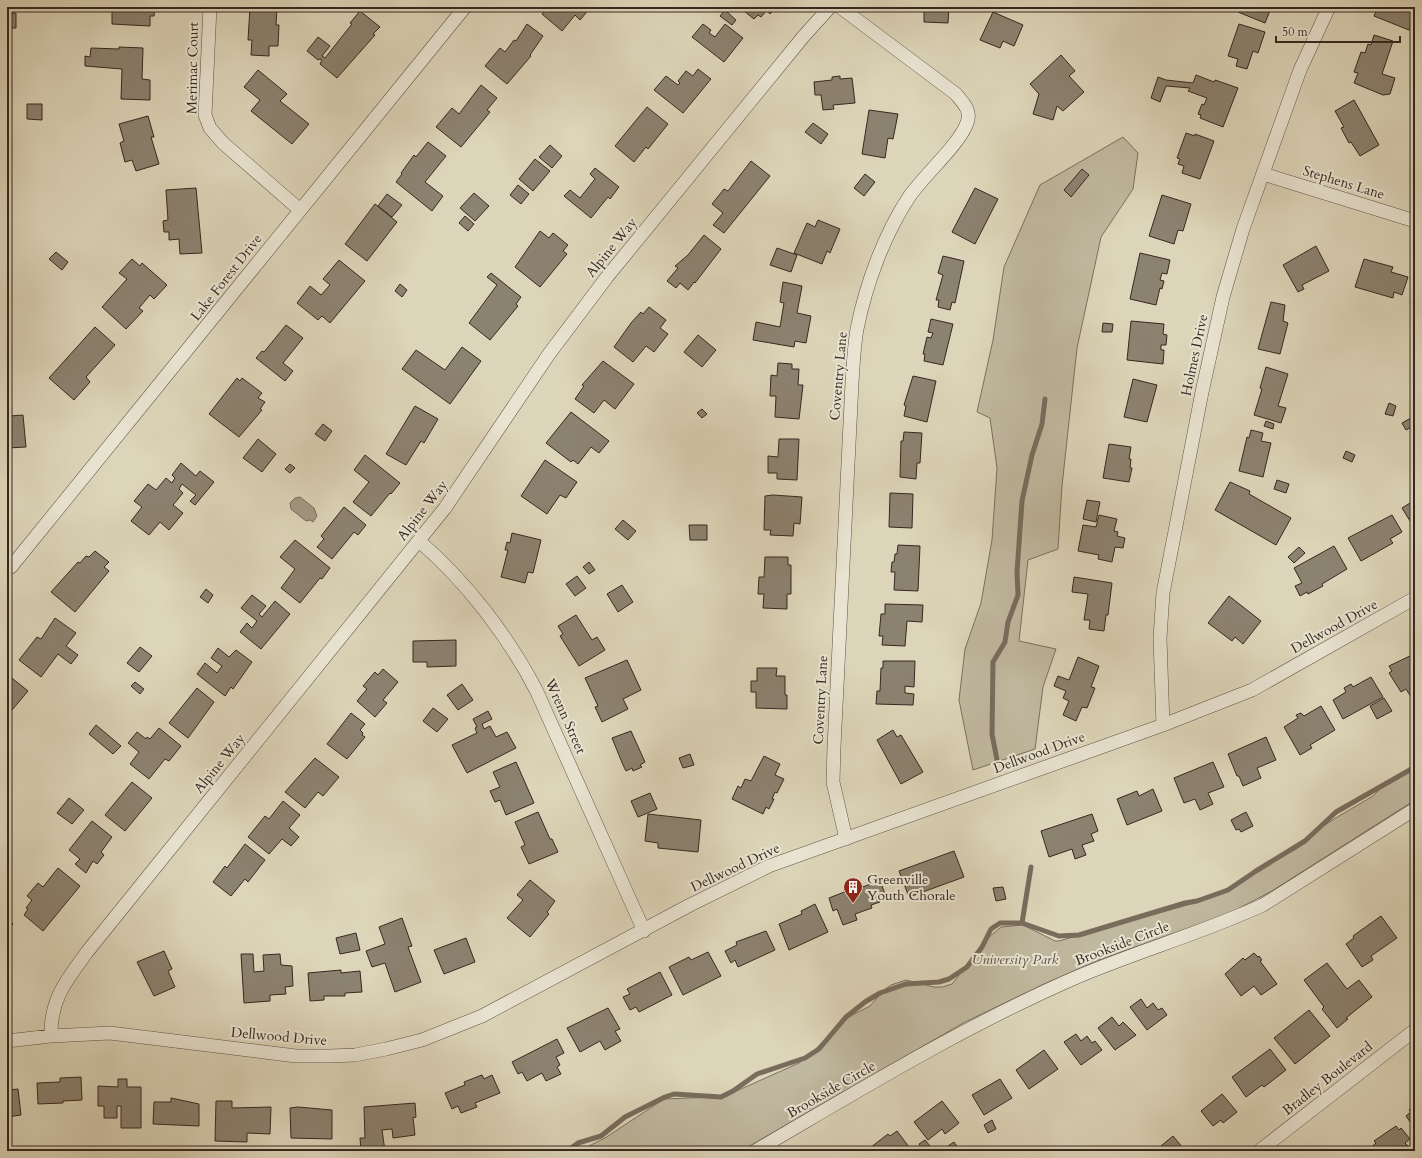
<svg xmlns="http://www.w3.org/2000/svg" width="1422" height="1158" viewBox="0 0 1422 1158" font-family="Cardo,serif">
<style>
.green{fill:#c0b89f;stroke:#7a7060}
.water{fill:#a49a85;stroke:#786c5d}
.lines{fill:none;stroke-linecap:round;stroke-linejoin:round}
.stream{stroke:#786c5d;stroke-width:5}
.building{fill:#8c8270;stroke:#352820}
.minor-casing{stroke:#5f5346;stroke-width:14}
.minor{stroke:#e9e4d2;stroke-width:13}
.labels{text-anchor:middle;stroke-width:4;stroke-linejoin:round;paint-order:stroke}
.street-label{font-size:14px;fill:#352820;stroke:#e9e4d2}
.poi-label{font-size:14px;fill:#352820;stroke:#e9e4d2;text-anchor:start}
.park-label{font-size:14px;font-style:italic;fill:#584c40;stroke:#e9e4d2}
</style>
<rect width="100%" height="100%" fill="#ddd5b9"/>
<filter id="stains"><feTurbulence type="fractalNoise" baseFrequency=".005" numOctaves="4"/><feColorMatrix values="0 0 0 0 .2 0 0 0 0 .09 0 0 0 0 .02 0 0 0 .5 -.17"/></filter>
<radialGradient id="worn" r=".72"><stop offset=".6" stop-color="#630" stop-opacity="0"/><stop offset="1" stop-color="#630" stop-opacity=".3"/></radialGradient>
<path class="green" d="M1123,137L1138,153L1133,189L1101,237L1077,348L1062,486L1058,549L1028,560L1019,641L1056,649L1043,687L1035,749L973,770L959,700L965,649L981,603L992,540L997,468L990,418L977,412L993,340L1004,267L1040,185Z
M1415,767V800L1272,891L1228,914L1099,960L1044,984L965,1022L741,1151H579L605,1138L664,1099L714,1097L732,1093L799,1063L811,1054L843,1020L870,1006L884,990L891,985L906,980L934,987H942L952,984L988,938L1001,927L1023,925L1055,941H1059L1198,902L1218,894L1266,865L1334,819L1373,796L1385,784Z"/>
<path class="water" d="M300,497L314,508L317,516L313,522L310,520L306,521L291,509L290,503L295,498Z"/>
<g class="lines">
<path class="stream" d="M997,760L992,734L993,662L1005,642L1008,622L1018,595L1017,572L1022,501L1032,455L1042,424L1045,399
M1022,923L1031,867
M567,1151L578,1143L601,1136L625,1117L665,1097L674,1094L721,1097L733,1091L757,1074L805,1058L819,1049L846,1017L865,1002L880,993L906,984L939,982L949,979L967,967L982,947L991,929L1000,923H1022L1059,936L1079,935L1185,903L1197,901L1228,890L1256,871L1305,841L1336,812L1415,767"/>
</g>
<path class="building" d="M112,7H155L154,16H150V26L112,24Z
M250,7H277L276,25H279L278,46H269V56L251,55L252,40H248Z
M548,7H591L580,20L575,15L562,31L542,14Z
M739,7H776L770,14L767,10L761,17L758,15L754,19Z
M924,7L949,8L948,23L924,22Z
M1240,7H1269L1271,8L1265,23L1238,12Z
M1378,7H1415V16L1409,30L1374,16Z
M725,10L736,20L732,25L720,16Z
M360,11L380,27L373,34L375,35L337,78L320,64L322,60L320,59L318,60L307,51L318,37L330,46L322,56L325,58L352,24L350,23Z
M993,12L1023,25L1014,46L1003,41L1000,48L980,40Z
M7,13H16V28H7Z
M527,24L543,36L530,55L531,56L507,84L485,66L500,48L505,52L514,40L516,41Z
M703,24L711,30L709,33L715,37L725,24L743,38L724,62L692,37Z
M1239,24L1265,32L1258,53L1253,51L1247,69L1236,66L1238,59L1228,56Z
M1374,35L1393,41L1382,74L1395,78L1390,94L1383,95L1354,83L1358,73L1354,72L1361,52L1365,53L1368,44L1371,45Z
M119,47L143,48L142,79L150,80V100L121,99L122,69L85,66V56L90,57L91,48L119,49Z
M1061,55L1075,71L1069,76L1084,92L1063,111L1057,106L1053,120L1033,114L1039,94L1030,84Z
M698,69L711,79L683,113L654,90L666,76L678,85L680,83L678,81L686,71L693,76Z
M258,70L287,94L280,101L309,124L292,144L251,111L260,100L244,87Z
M1196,75L1214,82L1215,80L1238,88L1223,127L1200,118L1201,115L1198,114L1202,104L1204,105L1207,98L1188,91L1190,88L1166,86L1160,102L1151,98L1158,77L1166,80L1193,83Z
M840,76V79L852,78L855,103L833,105L834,109L823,110L821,95H815L814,82L832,80V77Z
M481,85L497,98L487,110L490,112L461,147L436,127L452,108L459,114Z
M1354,100L1379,145L1360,156L1351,142L1349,143L1341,128L1344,127L1335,111Z
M27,104H42V120L27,119Z
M647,107L668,124L648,149L646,147L634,162L615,146Z
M869,110L898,114L893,139L888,138L885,158L862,154Z
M148,116L154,137H151L159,164L136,171L132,160L125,162L120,143L124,141L119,124Z
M813,123L828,134L821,144L805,132Z
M1186,133L1195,136V134L1214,141L1200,179L1182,173L1184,166L1178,164L1180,159L1177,158Z
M428,142L446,156L425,182L443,196L432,211L396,182L402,174L401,173L414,155L416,157Z
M550,145L562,156L552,168L539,157Z
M535,159L550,171L533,191L519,179Z
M751,161L770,176L724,233L713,225L723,213L712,204L724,189L728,191Z
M595,168L619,187L610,199L608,197L591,218L564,196L570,190L580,198L595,179L590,174Z
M1082,169L1089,175L1071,197L1064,190Z
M865,174L875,182L864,196L854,188Z
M518,185L529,194L521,204L510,195Z
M196,188L202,253L180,254L179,239L169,240V232H164L163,221L168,220L166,190Z
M975,188L998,199L975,244L952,232Z
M474,193L489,206L475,221L460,208Z
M387,194L402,205L392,217L378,206Z
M1162,195L1191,204L1183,231L1178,230L1174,244L1149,236Z
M375,204L397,222L367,261L345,244Z
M465,216L474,224L468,231L459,223Z
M818,220L840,229L830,253L827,251L822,264L794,253L807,223L815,227Z
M540,231L549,238L553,233L568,245L563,251L567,254L540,287L515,267Z
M704,235L721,249L695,283L694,282L688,290L680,283L676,288L667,281L678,268L675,266L688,255Z
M1316,246L1329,271L1302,285L1304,289L1298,292L1283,265Z
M777,248L797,255L791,272L770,265Z
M56,252L68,262L62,270L49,259Z
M1140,253L1170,260L1167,274L1162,273L1160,280L1164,281L1162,289L1160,288L1156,305L1130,299Z
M943,256L964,261L955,303L952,302L950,310L938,307L939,300H936L943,275L938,273Z
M132,259L140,266L142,263L167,285L154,299L150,295L139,308L143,311L126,329L102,307L127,279L119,273Z
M1364,259L1393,267L1391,272L1408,277L1402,295L1394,292L1393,298L1355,287Z
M339,260L365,281L330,323L322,316L318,320L297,303L310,286L321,295L330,285L323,279Z
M491,273L521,297L516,304L518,306L490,340L469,323L497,285L487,277Z
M783,282L802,286L797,313L811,316L806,343L795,341L794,347L753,340L756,322L780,327L784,303L780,302Z
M400,284L407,290L402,297L395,291Z
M1415,289V306L1410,304Z
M1271,302L1285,305L1283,321L1288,323L1280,354L1258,349Z
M649,307L666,320L660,328L668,334L654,352L646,346L633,362L614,347L631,323L641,312L643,314Z
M931,319L953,324L943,365L924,361L925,354H923L927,337L931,338L933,333L928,332Z
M1131,321L1164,324L1163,334L1167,335L1166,345H1161V350H1164L1163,364L1127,360Z
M1103,323L1113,324L1112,332H1102Z
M286,325L303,338L283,363L293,371L285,381L256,358L262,351L264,352Z
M95,327L115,345L86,377L90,382L74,400L49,378Z
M698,335L716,350L702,367L684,352Z
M462,347L481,361L450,404L402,369L416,350L445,370Z
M603,361L634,384L615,409L604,400L594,413L575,399L584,386L582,385Z
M778,363L792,364V369H799L798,385H803L799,419L775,417L776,396H770L771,375L777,376Z
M1266,367L1288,374L1278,406L1286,408L1281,423L1254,415L1262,389L1260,388Z
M913,376L936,381L927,422L904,416L906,406L904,405Z
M237,378L240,381L242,378L262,393L258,398L265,402L260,409L262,410L239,437L209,414Z
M1133,379L1157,385L1147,422L1124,417Z
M1389,403L1396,406L1393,416L1385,414Z
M415,406L438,419L424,443L421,441L406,465L386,454Z
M702,409L707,414L702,418L697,413Z
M571,412L609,441L599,453L591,447L578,464L573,460L571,462L546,443Z
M23,415L26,447L7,448V427H11L10,416Z
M1411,418L1415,425L1406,430L1402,423Z
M1266,421L1274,424L1273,429L1264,426Z
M323,424L332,431L325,441L315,434Z
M1251,430L1263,433L1261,441L1271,443L1263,477L1239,471L1247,437L1249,438Z
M904,432L922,433L920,463H917L916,479L900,477L901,441H903Z
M258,439L276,454L262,472L243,458Z
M779,439H799L797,480L777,479V473H768V456L778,457Z
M1109,444L1131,447L1129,459H1131L1130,468H1132L1129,482L1103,478Z
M1346,451L1355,455L1352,462L1343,458Z
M365,455L400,483L391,494L390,493L371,516L353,502L369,482L354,470Z
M545,460L577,482L566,498L560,495L547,514L521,496Z
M181,463L196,476L200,471L214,482L195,505L190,501L196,495L182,484L179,489L183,493L173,505L183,513L169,530L160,522L149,535L131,521L142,507L134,501L148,484L156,490L166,478L172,483L175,478L172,475Z
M290,464L295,468L290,473L285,469Z
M1277,480L1289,484L1286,493L1274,489Z
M1230,482L1250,491L1249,494L1291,518L1276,545L1215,510Z
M890,493L913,494L912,528L889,527Z
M773,495L802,497L800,524L794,523L793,536L770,535L771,530H764L765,496Z
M1087,500L1100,502L1096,522L1083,519Z
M1415,500V529L1402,508Z
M344,507L366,525L358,535L354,532L332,559L317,547L324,539L321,536Z
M1099,515L1117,519L1114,531L1118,532L1117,536L1125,538L1123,548L1115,547L1112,562L1098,559L1099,555L1078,551L1083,525L1096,527Z
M1392,515L1402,532L1390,539L1393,543L1361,561L1348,538Z
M623,520L636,531L628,540L615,529Z
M689,525H707V540H690Z
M512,533L541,540L533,573L528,572L525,583L501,577L508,550H505L507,542L510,543Z
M295,540L330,568L322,579L320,578L300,603L281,588L295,569L280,557Z
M898,545L920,546L918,591L894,590L895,572H891L892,562H894L895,554H897Z
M1334,546L1347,569L1322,584L1323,586L1308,594L1307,592L1300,596L1295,586L1302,583L1294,568Z
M1299,547L1305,553L1294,563L1288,557Z
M95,551L109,562L104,567L109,571L75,612L51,592L78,562L80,563L86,556L89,557Z
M765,557H788V565H791V594H787V609L763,608L764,594H758L759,577H764Z
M589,562L595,570L589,574L583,567Z
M577,576L586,588L575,596L566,584Z
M1074,577L1112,583L1108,615H1106L1104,631L1089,629L1090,620H1084L1088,594L1072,592Z
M622,585L633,602L618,612L607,594Z
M206,589L213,595L208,603L200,597Z
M252,595L266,606L259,614L262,617L275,601L290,614L261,649L240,632L247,623L252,628L257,621L241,608Z
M1229,596L1261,621L1243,644L1235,637L1232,641L1208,623Z
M885,604L923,605L922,622L907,621L905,646L882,645L883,636H879L881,614H885Z
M576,615L592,640L597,637L605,650L579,666L560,636L563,634L558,626Z
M55,618L76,633L66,646L78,655L71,664L58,654L41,677L19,660L37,637L41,639Z
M456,640V666L427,667V662H413V641Z
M140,647L152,656L139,672L127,663Z
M218,648L229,657L236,650L252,662L233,689L231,687L225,696L197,674L205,663L217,673L222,666L211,658Z
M1414,654L1415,695L1411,697L1406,689L1401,692L1389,673L1392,671L1389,666Z
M1078,657L1099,666L1091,687L1095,688L1087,708L1082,707L1076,721L1063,715L1069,701L1063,698L1066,691L1054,686L1058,676L1069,680Z
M627,660L641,690L623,699L628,709L602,722L595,707L598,706L585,678Z
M883,661H915L914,687L905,686V693L914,694L913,705L876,704L877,691H880L881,668H883Z
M757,668H777L776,676H785V695H787V709L756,708V692H751V681H757Z
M383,669L398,682L383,700L387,703L375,717L357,701L367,689L363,686L375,672L378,675Z
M8,675L28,691L7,716V676Z
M1371,677L1383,697L1343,719L1333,700L1346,692L1344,688L1351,684L1353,687Z
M135,682L144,689L140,694L131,686Z
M462,684L473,700L458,710L447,695Z
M197,688L214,702L188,738L169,723Z
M1384,698L1392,711L1377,719L1370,706Z
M1321,706L1335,730L1310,745L1312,748L1300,755L1284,727L1298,718L1296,715L1301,713L1304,716Z
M433,708L448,719L437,732L423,721Z
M488,711L492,719L482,724L484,729L490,726L496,737L507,732L516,748L467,773L452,745L477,733L475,728L477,727L473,719Z
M351,713L365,724L360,730L363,733L362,735L365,737L347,759L327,744Z
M96,725L121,746L113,754L89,734Z
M159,728L181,746L169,761L165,759L149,779L130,764L139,752L128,743L137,732L146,739L147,737L150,739Z
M893,730L897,737L901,735L923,772L901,784L877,740Z
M631,731L645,762L640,765L642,767L633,771L632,768L626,771L623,765L612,738Z
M1266,737L1276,760L1257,768L1261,778L1243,786L1239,776H1237L1228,754Z
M690,754L694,765L683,768L679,758Z
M764,756L780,764L775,775L784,779L777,793L775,792L772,799H774L769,809L766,807L763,814L732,799L738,786L741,788L745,779L751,781Z
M315,758L339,777L323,796L318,792L305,808L285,792Z
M516,762L534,803L506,815L500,800L495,802L490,791L500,787L493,772Z
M1213,762L1224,787L1208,793L1213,804L1200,810L1195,799L1184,803L1174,778Z
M132,782L152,798L125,831L105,815Z
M1153,789L1162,811L1127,825L1117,799L1137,791L1139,796Z
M650,793L657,809L638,817L631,801Z
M69,798L84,810L72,824L57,813Z
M283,801L300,815L289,828L299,837L291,846L282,839L269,854L248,837L265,816L269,819Z
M538,812L550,839H552L558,852L529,864L521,847L525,845L515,822Z
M1246,812L1253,826L1241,832L1239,829L1236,830L1231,820Z
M648,814L701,820L698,852L658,848V843L645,841Z
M1092,814L1098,831L1091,834L1094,841L1082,845L1086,855L1075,859L1072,849L1049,857L1041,831Z
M92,821L112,837L101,852L104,855L97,864L93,861L86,873L75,864L80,859L69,850Z
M245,844L265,860L248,882L245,879L231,896L213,882L225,866L227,868Z
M954,851L964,877L909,897L899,871Z
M58,868L80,886L43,931L24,915L28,909L26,908L32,900L27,896L38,883L43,887Z
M530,880L555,901L547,912L549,914L530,937L507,918L523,900L517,895Z
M880,880L885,894L878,896L880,902L871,905L872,908L855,914L857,920L843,925L837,909L833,911L829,898L862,885L863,887Z
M1003,887L1006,899L996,901L993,888Z
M815,904L828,932L789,950L779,924L802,914L801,911Z
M1381,916L1397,938L1371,956L1373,960L1362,967L1346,944L1354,938L1353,936Z
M7,917L13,924L7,929L10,932L7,935Z
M402,918L412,946L408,947L421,982L395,992L385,963L372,967L366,951L385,944L379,927Z
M766,931L775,950L738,967L735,960L731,963L725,951L737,945L736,942Z
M356,933L360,950L340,954L336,938Z
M466,938L475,962L444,974L434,950Z
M164,951L172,969L168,971L175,987L154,996L137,962Z
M708,952L721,976L683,995L669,967L689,957L691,960Z
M1254,953L1258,957L1259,956L1262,960L1260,961L1277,984L1261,995L1254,986L1241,996L1225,974L1243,958L1245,960Z
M241,954H253L254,972L264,971L263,955L280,954L281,965L292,966L293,986L285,987L286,994L270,995V1001L244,1003Z
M1327,963L1347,989L1359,980L1372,997L1346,1018L1348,1019L1337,1028L1322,1009L1324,1007L1304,980Z
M341,970V973L360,971L362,992L345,993V996H324V1000L310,1001L308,973Z
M660,972L672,995L639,1012L636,1007L630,1010L623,997L630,994L627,989Z
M1141,999L1147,1008L1153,1003L1158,1010L1162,1008L1167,1015L1147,1030L1130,1007Z
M608,1008L620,1029L615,1031L621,1041L605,1050L600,1041L580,1052L567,1028Z
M1309,1010L1330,1036L1295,1064L1274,1038Z
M1112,1017L1119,1026L1123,1022L1136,1035L1115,1050L1098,1028Z
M1076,1034L1081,1041L1087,1036L1092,1043L1095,1041L1102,1050L1081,1065L1064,1042Z
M557,1039L564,1053L556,1057L560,1065L557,1067L561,1074L546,1081L542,1073L527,1081L522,1072L518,1074L512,1062Z
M1270,1049L1286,1070L1264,1087L1262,1085L1246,1097L1232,1077Z
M1044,1050L1058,1069L1029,1089L1016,1070Z
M482,1075L484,1079L492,1075L500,1093L475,1103L477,1107L461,1113L458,1106L452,1109L445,1093L465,1085L464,1082Z
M81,1077L82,1100L63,1101V1103L38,1104L37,1083L60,1082V1078Z
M118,1079H127V1087H141V1128H121V1106H117V1118H104V1106H98V1086L118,1087Z
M1000,1079L1012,1098L984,1115L972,1095Z
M7,1086H9V1090L18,1089L21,1115L7,1117Z
M1222,1094L1237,1112L1223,1123L1221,1120L1213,1126L1201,1111Z
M171,1098L199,1104V1126L153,1124L154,1102H171Z
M216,1101H232V1108L271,1107L270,1134L247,1133V1142L215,1141Z
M942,1101L959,1123L945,1134L942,1129L928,1140L914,1122Z
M415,1103L416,1117L413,1118L415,1135L393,1138L392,1129L382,1130L385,1151H361L360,1138H365L364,1107Z
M1415,1106V1129L1406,1116L1411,1112L1409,1110Z
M298,1107L332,1110V1139L291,1138L290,1108Z
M992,1120L996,1129L988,1133L984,1125Z
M1396,1126L1399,1130L1401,1128L1410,1139L1405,1143L1408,1146L1402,1151H1367L1376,1143L1374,1141Z
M897,1131L909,1147L903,1151H866L888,1134L890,1136Z
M1173,1136L1183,1148L1179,1151H1155Z
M925,1140L930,1146L923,1150L919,1144Z
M954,1142L958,1148L952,1151L948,1146Z"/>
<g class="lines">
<g class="minor-casing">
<path id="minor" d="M210,7L205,115L210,128L223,143L300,210
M840,7L956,94C963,103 972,111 967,123C959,145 924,175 909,197C884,235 866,284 857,329C854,347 853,366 852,383L834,747L833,782L846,839
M1263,174L1415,221
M419,541C465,580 509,637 537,692L644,931
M7,567H11C163,381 313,193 465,7
M1163,725L1160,638L1163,593L1202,392L1223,297L1243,229L1300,70L1329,7
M51,1036C50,999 67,980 87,952L445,508L549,354L607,277L803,37L830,7
M7,1041L51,1036L110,1033L296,1056H330L355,1055L386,1049L422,1040L482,1016L690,905L769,866L1163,725L1252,690L1415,598
M755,1151C860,1090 964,1026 1077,977C1138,951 1202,933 1263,905L1415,809
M1259,1151L1415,1030"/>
</g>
<use href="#minor" class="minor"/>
</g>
<defs>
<g id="building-pin" transform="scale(1)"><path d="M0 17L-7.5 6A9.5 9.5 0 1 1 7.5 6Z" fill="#8f2418" stroke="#e9e4d2"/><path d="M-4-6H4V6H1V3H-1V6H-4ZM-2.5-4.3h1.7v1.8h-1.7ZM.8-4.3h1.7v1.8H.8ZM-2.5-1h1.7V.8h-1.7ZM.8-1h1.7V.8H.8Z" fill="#fff"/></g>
</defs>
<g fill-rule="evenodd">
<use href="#building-pin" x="853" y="887"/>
</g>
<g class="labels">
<g class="street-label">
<text transform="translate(192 68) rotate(-89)" y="5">Merimac Court</text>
<text transform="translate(1344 182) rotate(17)" y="5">Stephens Lane</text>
<text transform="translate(611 247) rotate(-51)" y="5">Alpine Way</text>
<text transform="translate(226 277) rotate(-52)" y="5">Lake Forest Drive</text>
<text transform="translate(1194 355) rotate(-78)" y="5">Holmes Drive</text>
<text transform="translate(838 376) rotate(-85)" y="5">Coventry Lane</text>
<text transform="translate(422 510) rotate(-52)" y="5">Alpine Way</text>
<text transform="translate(1334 626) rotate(-29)" y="5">Dellwood Drive</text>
<text transform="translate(820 700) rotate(-87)" y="5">Coventry Lane</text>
<text transform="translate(566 716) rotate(66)" y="5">Wrenn Street</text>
<text transform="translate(1039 752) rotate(-20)" y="5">Dellwood Drive</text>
<text transform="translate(219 763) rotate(-51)" y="5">Alpine Way</text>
<text transform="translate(735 867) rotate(-25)" y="5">Dellwood Drive</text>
<text transform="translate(1122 943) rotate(-21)" y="5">Brookside Circle</text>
<text transform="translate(279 1036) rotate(5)" y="5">Dellwood Drive</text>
<text transform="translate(1327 1078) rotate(-38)" y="5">Bradley Boulevard</text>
<text transform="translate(831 1089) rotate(-30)" y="5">Brookside Circle</text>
</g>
<g class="poi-label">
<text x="867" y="884">Greenville<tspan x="867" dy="16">Youth Chorale</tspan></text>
</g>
<g class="park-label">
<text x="1015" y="964">University Park</text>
</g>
</g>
<rect width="1422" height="1158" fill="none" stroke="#ddd5b9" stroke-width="24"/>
<rect x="8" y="8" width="1406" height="1142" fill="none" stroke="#352820" stroke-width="2"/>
<rect x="12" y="12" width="1398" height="1134" fill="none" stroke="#352820"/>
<path d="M1276 36v6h124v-6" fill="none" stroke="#352820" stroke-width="2"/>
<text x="1282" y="36" font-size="12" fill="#352820" stroke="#e9e4d2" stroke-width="3" paint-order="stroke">50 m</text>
<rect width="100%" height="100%" filter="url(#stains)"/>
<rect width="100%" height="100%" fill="url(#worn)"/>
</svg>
